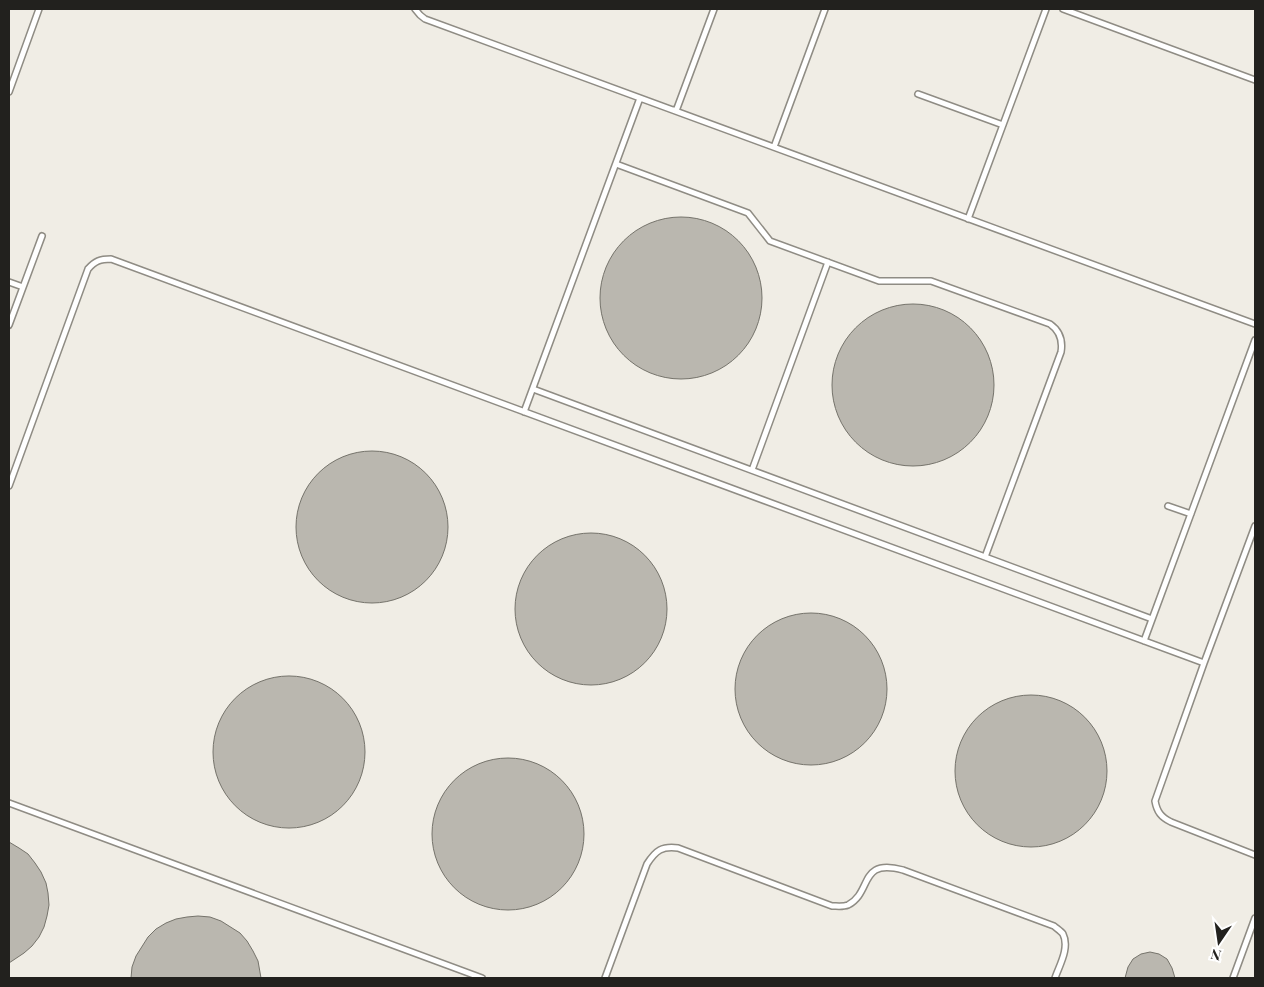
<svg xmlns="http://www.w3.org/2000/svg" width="1264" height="987" viewBox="0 0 1264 987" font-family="'Playfair Display',serif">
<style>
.building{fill:#bab7af;stroke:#75736b}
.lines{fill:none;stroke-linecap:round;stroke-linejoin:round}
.lane-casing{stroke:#8f8c84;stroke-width:8}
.lane{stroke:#fff;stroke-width:5}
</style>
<rect width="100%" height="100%" fill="#f0ede5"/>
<path class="building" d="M600 298a81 81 0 1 1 162 0a81 81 0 1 1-162 0Z
M832 385a81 81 0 1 1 162 0a81 81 0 1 1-162 0Z
M296 527a76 76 0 1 1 152 0a76 76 0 1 1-152 0Z
M515 609a76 76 0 1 1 152 0a76 76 0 1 1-152 0Z
M735 689a76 76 0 1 1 152 0a76 76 0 1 1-152 0Z
M213 752a76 76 0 1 1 152 0a76 76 0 1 1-152 0Z
M955 771a76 76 0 1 1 152 0a76 76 0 1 1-152 0Z
M432 834a76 76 0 1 1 152 0a76 76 0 1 1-152 0Z
M9,842L19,848L28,854L35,863L41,872L46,883L48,893L49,905L47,916L44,927L39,937L32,946L24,953L9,963Z
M198,916L210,917L221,921L240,933L247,941L253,951L258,961L261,978H131L132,967L136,956L148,937L156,929L166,923L176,919L187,917Z
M1150,952L1159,954L1167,959L1172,968L1175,978H1125L1128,967L1133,959L1141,954Z"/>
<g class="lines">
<g class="lane-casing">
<path id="lane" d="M415,9L420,15L425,19L1255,324
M1063,9L1255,80
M9,92L39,9
M918,94L1003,125
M674,110L676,111L714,9
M774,147L825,9
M616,164L748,213L770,241L879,281H931L1050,324C1060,331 1063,340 1061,352L985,557
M968,219L1046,9
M9,282L23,287
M9,325L42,236
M533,389L1152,619
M524,412L640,98L642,99
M752,470L828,262
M9,486L88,269C95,261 100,259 111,259L1204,663
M1168,506L1191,514
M1255,526L1204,663L1155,801C1157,812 1161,817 1171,822L1255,855
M1144,641L1255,340
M9,803L482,978
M605,978L647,864C656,850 662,846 678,848L832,906C837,906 843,907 848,905C873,892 858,858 903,870L1054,926C1056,928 1061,931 1063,934C1070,948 1059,966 1055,978
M1233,978L1255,918"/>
</g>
<use href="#lane" class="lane"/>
</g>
<rect width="1264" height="987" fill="none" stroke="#22211e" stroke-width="20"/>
<g transform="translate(1219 942) rotate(193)" stroke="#ffffff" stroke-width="4" paint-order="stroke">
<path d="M0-4L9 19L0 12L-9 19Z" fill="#22211e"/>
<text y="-8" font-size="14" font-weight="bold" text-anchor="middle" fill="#22211e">N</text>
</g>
</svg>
